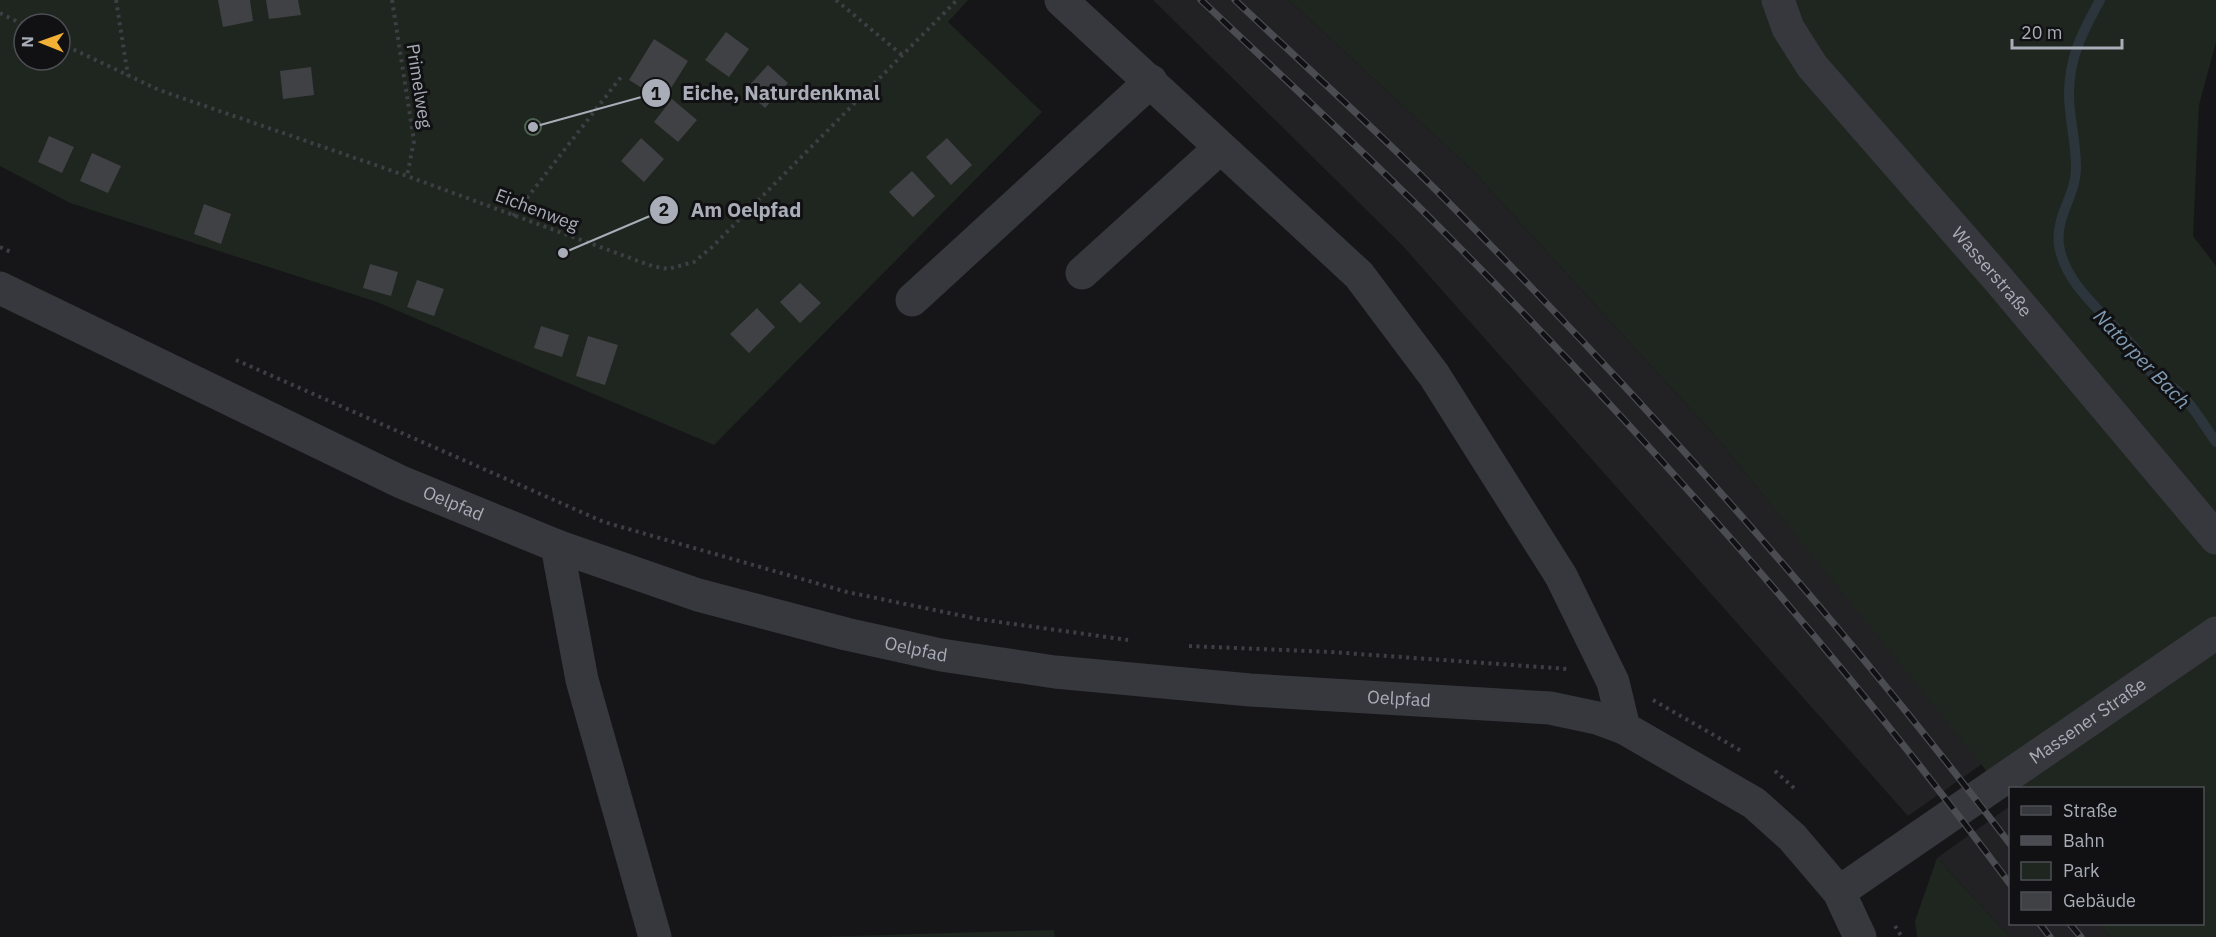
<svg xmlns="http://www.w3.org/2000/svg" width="2216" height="937" viewBox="0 0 2216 937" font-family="'IBM Plex Sans',sans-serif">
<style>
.built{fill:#222225}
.green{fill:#1e261f;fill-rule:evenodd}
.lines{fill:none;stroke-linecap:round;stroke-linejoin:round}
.stream{stroke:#2c353c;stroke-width:10}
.building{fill:#404145}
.path{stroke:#3d3f44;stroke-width:4;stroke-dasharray:3 4.5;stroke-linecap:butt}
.minor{stroke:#37383d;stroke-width:33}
.rail-casing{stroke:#4a4c52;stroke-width:7}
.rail{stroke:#111113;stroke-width:4.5;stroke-dasharray:14;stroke-linecap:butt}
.tree{fill:#506452}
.labels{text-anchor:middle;stroke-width:6;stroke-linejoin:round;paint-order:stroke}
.street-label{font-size:18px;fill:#a8adb8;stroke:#111113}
.water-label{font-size:20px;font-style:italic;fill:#7f9bb3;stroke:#111113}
.leader{fill:none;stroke:#a8adb8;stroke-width:2}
.callout-dot{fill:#a8adb8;stroke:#111113;stroke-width:2}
.mark-label{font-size:18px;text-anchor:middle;font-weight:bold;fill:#111}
.callout-label{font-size:20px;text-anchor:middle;font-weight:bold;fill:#a8adb8;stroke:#111113;stroke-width:6;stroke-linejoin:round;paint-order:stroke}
</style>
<rect width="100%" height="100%" fill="#161618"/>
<path class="built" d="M1153,0H1289L1472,170L1718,439L1982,764L1908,816L1402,245Z
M2010,806V924H2100L2110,937H2010L1937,858Z"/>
<path class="green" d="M0,0H968L948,22L1042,112L714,445L377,302L70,203L0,166ZM24,24H60V60H24Z
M1289,0H2216V42L2199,105L2193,236L2216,266V937H2110L2100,924H2202V788H2010V800L1718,439L1472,170Z
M1937,858L2010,937H1917L1915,921Z
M1054,930L1055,937H816Z"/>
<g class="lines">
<path class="stream" d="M2100,0C2083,31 2069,57 2069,94C2069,118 2076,142 2076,166C2077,195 2055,215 2059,245C2065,288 2114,321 2139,353C2144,360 2148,370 2154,376C2159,382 2168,383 2174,388C2191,402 2203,424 2216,442"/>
</g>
<path class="building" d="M218,0H250L253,21L223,27Z
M266,0H298L301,15L269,19Z
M726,32L749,49L729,77L705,60Z
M654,39L688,61L663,101L629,80Z
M768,65L788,83L765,108L745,90Z
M311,67L314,95L283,99L280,71Z
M672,99L697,120L678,142L654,122Z
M49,136L74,147L62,173L38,162Z
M641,138L664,159L644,182L621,161Z
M947,138L972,165L951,185L926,157Z
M92,153L121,166L108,193L80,181Z
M912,171L935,196L913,217L889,192Z
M204,204L231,214L221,244L194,234Z
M370,264L398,272L391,296L363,288Z
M417,280L444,289L434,316L407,307Z
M800,283L821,303L800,323L780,302Z
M757,308L775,327L749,353L730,334Z
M541,326L569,335L562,357L534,348Z
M588,336L618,345L605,385L576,376Z"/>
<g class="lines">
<path class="path" d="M116,0L128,76
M392,0L414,141L407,176
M836,0L902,55
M0,13L24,25
M60,43L159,90L407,176L652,266L668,269L694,262L712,247L957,0
M513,216L621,77
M0,247L13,253
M236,360L604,522L847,592L978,619L1128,640
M1189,646L1331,652L1568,669
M1653,700L1743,752
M1775,771L1794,788
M1895,926L1902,937"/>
<g class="minor">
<path d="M1061,0L1359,275L1434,375L1561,576L1613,682L1624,728"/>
<path id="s1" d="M1778,0L1788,28L1812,66L1999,280L2216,538"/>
<path d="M1082,273L1220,148"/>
<path id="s2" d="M0,288L401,482L557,546L698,595L846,634L941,655L1055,672L1250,690L1550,708L1597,718L1624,728L1754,803L1792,837L1839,892L1860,937"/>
<path d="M912,300L1151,81"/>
<path d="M557,546L582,680L655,937"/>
<path id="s3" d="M1839,892L2216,633"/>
</g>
<g class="rail-casing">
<path id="rail" d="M1201,0C1278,73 1357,145 1433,221C1640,428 1836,649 2010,884
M1235,0C1306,67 1380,133 1449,203C1649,405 1838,618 2010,844
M2040,924L2050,937
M2070,924L2081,937"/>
</g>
<use href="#rail" class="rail"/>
</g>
<circle class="tree" cx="533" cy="127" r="9"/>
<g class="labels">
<g class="street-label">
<text transform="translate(419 86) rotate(81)" y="6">Primelweg</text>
<text transform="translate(537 210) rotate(21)" y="6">Eichenweg</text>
<text dy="6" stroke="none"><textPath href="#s1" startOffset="348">Wasserstraße</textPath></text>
<text dy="6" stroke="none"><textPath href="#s2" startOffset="502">Oelpfad</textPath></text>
<text dy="6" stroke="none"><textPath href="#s2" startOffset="988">Oelpfad</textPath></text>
<text dy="6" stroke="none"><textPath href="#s2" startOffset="1474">Oelpfad</textPath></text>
<text dy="6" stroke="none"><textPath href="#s3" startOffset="302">Massener Straße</textPath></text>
</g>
<g class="water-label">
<text transform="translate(2142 359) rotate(46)" y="7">Natorper Bach</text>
</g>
</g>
<path class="leader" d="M533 127L656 93M563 253L664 210"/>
<g class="callout-dot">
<circle cx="533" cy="127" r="6"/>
<circle cx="563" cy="253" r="6"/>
<circle cx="656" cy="93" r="15"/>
<circle cx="664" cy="210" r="15"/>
</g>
<g class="mark-label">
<text x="656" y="100">1</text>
<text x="664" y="216">2</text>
</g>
<g class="callout-label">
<text x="781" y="100">Eiche, Naturdenkmal</text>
<text x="746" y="217">Am Oelpfad</text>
</g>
<rect x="2009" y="787" width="195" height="138" fill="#111113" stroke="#4d4f55" stroke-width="1.5"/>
<rect x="2021" y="806" width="30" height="9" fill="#37383d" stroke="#4d4f55" stroke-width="1.5"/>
<text x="2063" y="817" font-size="18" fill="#a8adb8">Straße</text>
<rect x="2021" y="836" width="30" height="9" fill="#4a4c52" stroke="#4d4f55" stroke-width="1.5"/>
<text x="2063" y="847" font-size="18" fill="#a8adb8">Bahn</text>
<rect x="2021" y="862" width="30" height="18" fill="#1e261f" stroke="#4d4f55" stroke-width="1.5"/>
<text x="2063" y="877" font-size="18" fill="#a8adb8">Park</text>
<rect x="2021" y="892" width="30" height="18" fill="#404145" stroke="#4d4f55" stroke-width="1.5"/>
<text x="2063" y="907" font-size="18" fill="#a8adb8">Gebäude</text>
<g transform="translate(42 42) rotate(271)"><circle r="28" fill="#111113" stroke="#4d4f55" stroke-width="1.5"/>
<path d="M0-4.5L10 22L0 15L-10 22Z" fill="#f2b134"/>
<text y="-9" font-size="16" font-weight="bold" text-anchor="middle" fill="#a8adb8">N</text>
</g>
<path d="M2012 39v9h110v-9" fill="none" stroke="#a8adb8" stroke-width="3"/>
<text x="2021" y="39" font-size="18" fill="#a8adb8" stroke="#111113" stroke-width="4.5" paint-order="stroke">20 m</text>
</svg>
